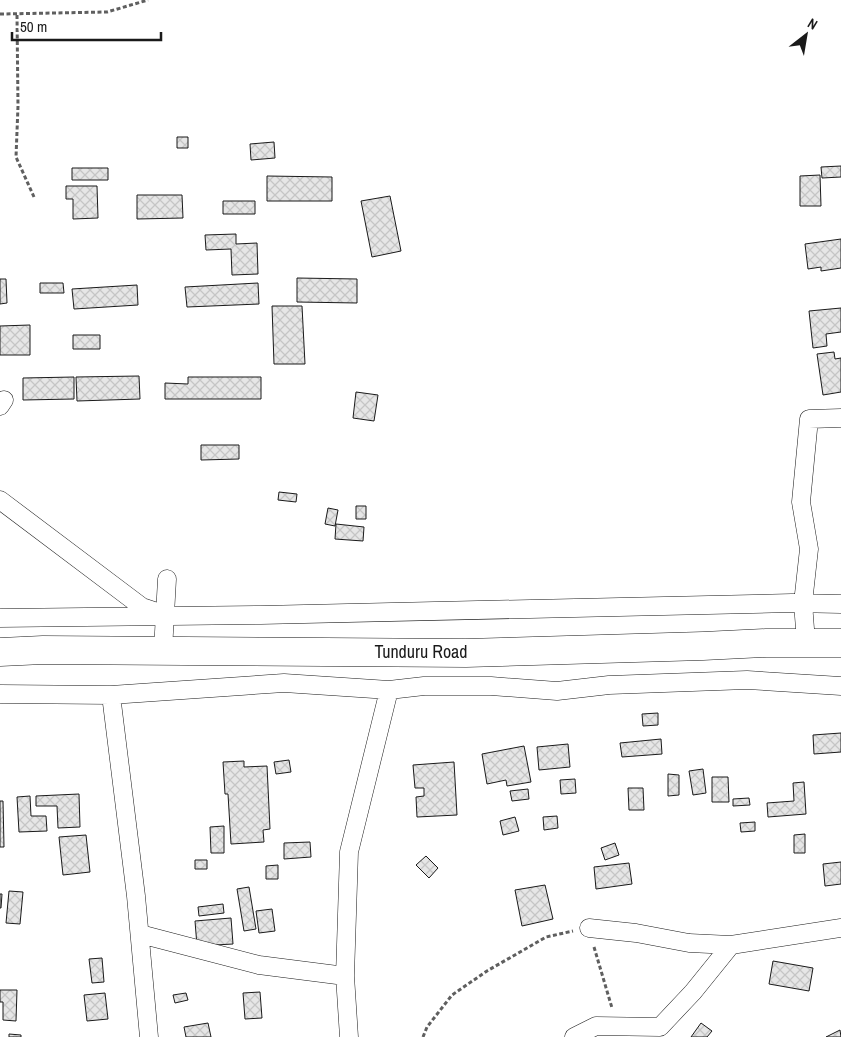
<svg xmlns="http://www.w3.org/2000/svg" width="841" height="1037" viewBox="0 0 841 1037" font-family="'Archivo Narrow',sans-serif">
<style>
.building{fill:url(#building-cross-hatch);stroke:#1a1a1a}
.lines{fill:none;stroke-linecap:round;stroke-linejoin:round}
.minor-casing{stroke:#1a1a1a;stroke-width:19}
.trunk-casing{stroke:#1a1a1a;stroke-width:29}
.path{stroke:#5f5f5f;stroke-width:3;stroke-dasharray:4 2.5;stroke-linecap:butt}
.minor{stroke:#fff;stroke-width:18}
.trunk{stroke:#fff;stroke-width:28}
.labels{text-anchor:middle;stroke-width:4;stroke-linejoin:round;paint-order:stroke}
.street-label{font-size:18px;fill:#1a1a1a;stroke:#fff}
</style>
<defs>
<pattern id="building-cross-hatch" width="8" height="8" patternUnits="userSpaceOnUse" patternTransform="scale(1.25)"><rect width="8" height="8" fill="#e6e6e6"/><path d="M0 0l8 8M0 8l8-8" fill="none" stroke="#c5c5c5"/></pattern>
</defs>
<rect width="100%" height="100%" fill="#fff"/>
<path class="building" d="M177,137H188V148H177Z
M274,142L275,158L251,160L250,144Z
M841,166V177L822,178L821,167Z
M72,168H108V180H72Z
M820,175L821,206H800V176Z
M267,176L332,177V201H267Z
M66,186H97L98,218L73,219V199H66Z
M137,195H182L183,218L137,219Z
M390,196L401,251L372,257L361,201Z
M223,201H255V214H223Z
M236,234V244L257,243L258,274L232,275L231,249L206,250L205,235Z
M841,239V268L821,271V267L808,269L805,244Z
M297,278L357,279V303L297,302Z
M0,279H6L7,303L0,304Z
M40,283H63L64,293H40Z
M258,283L259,304L187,307L185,287Z
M137,285L138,305L74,309L72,289Z
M272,306H302L305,364H274Z
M841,308V332L826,334L827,346L813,348L809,311Z
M30,325V355H0V326Z
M73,335H100V349H73Z
M834,352L835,359L841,358V392L823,395L817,354Z
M139,376L140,399L77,401L76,377Z
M74,377V399L23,400V378Z
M188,377H261V399H165V383L188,384Z
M356,392L378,395L374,421L353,418Z
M201,445H239V459L201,460Z
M279,492L297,494L296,502L278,500Z
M356,506H366V519H356Z
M328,508L338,510L335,526L325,524Z
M336,524L364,527L363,541L335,539Z
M658,713V725L643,726L642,714Z
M841,733V752L814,754L813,735Z
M661,739L662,754L622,757L620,743Z
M568,744L570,767L539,770L537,747Z
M524,746L531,782L507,786L506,780L487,784L482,754Z
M289,760L291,772L276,774L274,762Z
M244,761V767L267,766L270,829L263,830L264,842L231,844L228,794H225L223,762Z
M454,762L457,815L417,817L416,797L424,796V788H415L413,765Z
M703,769L706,793L693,795L689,771Z
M668,774L679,775V795L668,796Z
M712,777H728L729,802H712Z
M575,779L576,793L561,794L560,780Z
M804,782L806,814L768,817L767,803L794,801L793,783Z
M628,788H643L644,810H629Z
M528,789L529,799L512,801L510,791Z
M79,794L80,827L58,828L57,806H36V796Z
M30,796L31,816H46L47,831L19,832L17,797Z
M749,798L750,805L733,806V799Z
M0,801H3L4,847H0Z
M557,816L558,828L544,830L543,817Z
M515,817L519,831L503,835L500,821Z
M755,822V831L741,832L740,823Z
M224,826V853H211L210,827Z
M805,834V853H794V835Z
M86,835L90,872L63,875L59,837Z
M310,842L311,857L284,859V843Z
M615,843L619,855L605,860L601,848Z
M426,856L438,868L429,878L416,865Z
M195,860H207V869H195Z
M841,862V884L825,886L823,864Z
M629,863L632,884L596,889L594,867Z
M278,865V879H266V866Z
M545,885L553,919L522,926L515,890Z
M249,887L256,929L244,931L237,889Z
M9,891L23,892L20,924L6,923Z
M0,894H2L1,908H0Z
M223,904L224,913L199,916L198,907Z
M272,909L275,931L259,933L256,911Z
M231,918L233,944L197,946L195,921Z
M102,958L104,982L92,983L89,959Z
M773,961L813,968L809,991L769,984Z
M0,990H17L16,1021L3,1020V1002H0Z
M260,992L262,1018L245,1019L243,993Z
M105,993L108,1019L87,1021L84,995Z
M186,993L188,1000L175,1003L173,995Z
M208,1023L211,1037H186L184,1027Z
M701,1023L712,1031L707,1037H691Z
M840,1030L841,1037H826Z
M9,1034L21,1035V1037H9Z"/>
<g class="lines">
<g class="minor-casing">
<path id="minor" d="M0,406L4,400
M0,500L142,607L157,612
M0,618L261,615L792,603L841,604
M806,642L803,603L809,549L801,502L809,419L841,418
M163,650L167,579
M0,694L111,695L284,683L389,690L424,686H491L557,691L609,685L747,680L841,686
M111,695L136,896L149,1037
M589,928L636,933L689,943L731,945
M140,934L259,965L345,976
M349,1037L345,976L349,852L389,690
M574,1037L596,1026L660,1027L693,992L731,945L841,928"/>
</g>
<g class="trunk-casing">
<path id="trunk" d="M0,652L43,650L466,653L703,646L766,643H841"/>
</g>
<path class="path" d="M0,14L107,12L148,0
M17,15L18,106L16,157L34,197
M594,947L612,1008
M423,1037L427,1027L452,995L487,971L546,937L573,931"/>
<use href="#minor" class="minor"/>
<use href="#trunk" class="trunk"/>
</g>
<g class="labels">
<g class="street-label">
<text x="421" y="658">Tunduru Road</text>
</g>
</g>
<g transform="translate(806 35) rotate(31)" stroke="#ffffff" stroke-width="4" paint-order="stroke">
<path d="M0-4L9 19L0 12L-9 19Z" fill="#1a1a1a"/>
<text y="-8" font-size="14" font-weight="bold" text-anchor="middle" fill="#1a1a1a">N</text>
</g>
<path d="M12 32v8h149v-8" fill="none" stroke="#1a1a1a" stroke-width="2.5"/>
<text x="20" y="32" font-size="15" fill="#1a1a1a" stroke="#ffffff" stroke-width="4" paint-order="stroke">50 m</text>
</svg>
